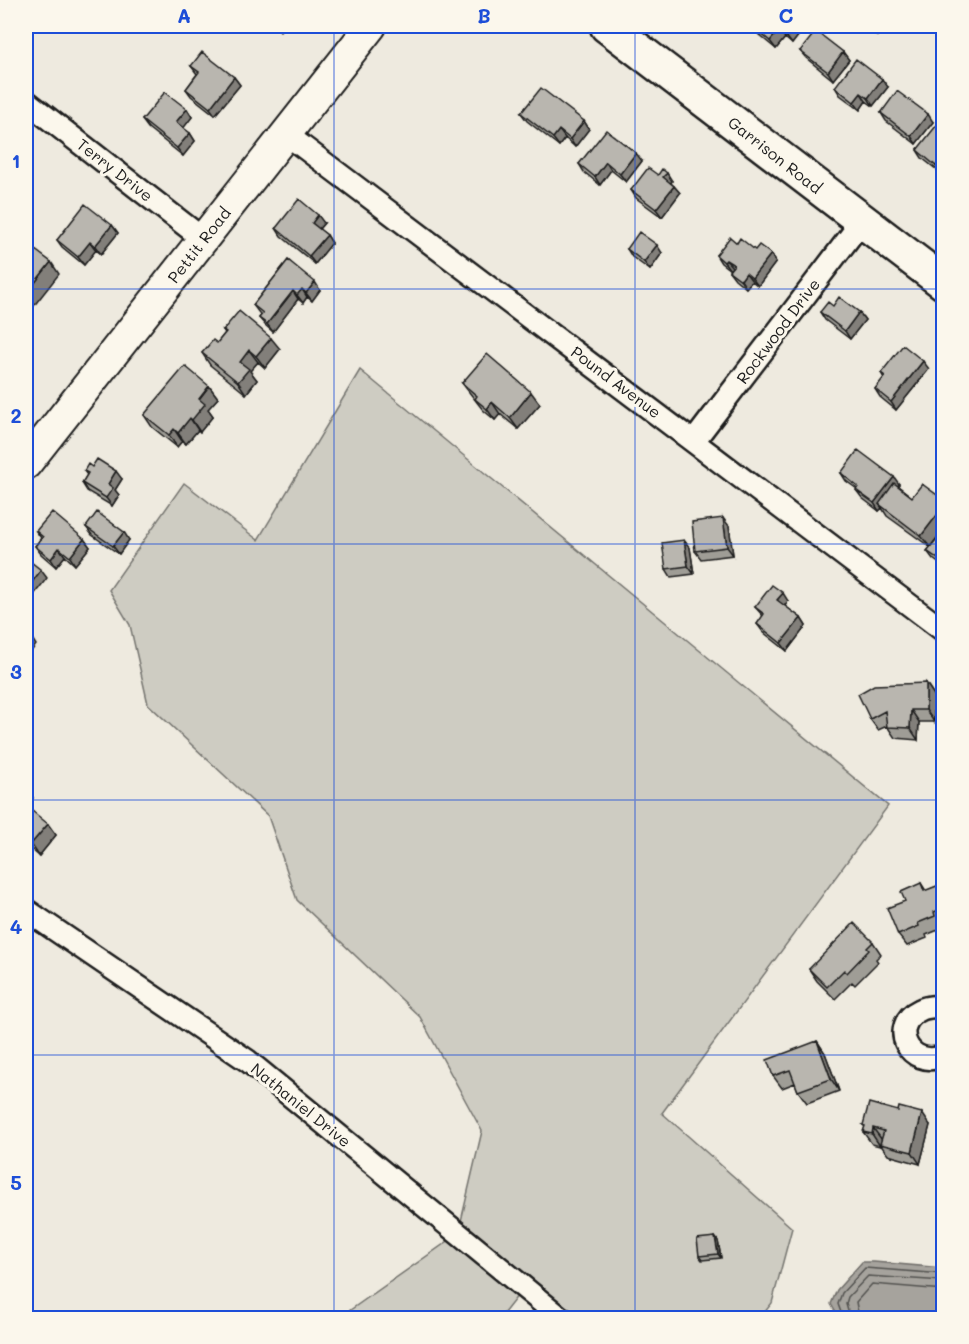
<svg xmlns="http://www.w3.org/2000/svg" width="969" height="1344" viewBox="0 0 969 1344" font-family="Mali,sans-serif">
<style>
.green{fill:#ceccc2;stroke:#75746f;stroke-width:1.5}
.water{fill:#a6a39d;stroke:#6f6d69;stroke-width:1.5}
.lines{fill:none;stroke-linecap:round;stroke-linejoin:round}
.shore{stroke:#535250;stroke-width:1.5}
.street-casing{stroke:#1c1c1c;stroke-width:26}
.secondary-casing{stroke:#1c1c1c;stroke-width:34}
.primary-casing{stroke:#1c1c1c;stroke-width:38}
.street{stroke:#fbf7ec;stroke-width:21}
.secondary{stroke:#fbf7ec;stroke-width:30}
.primary{stroke:#fbf7ec;stroke-width:33}
.wall{fill:#9f9d96;stroke:#1c1c1c;stroke-width:1.5}
.shaded-wall{fill:#827f7a;stroke:#1c1c1c;stroke-width:1.5}
.building{fill:#b9b6af;stroke:#1c1c1c;stroke-width:1.5}
.grid{fill:none;stroke:#1d4ed8;stroke-width:1.5;stroke-opacity:0.55}
.labels{text-anchor:middle;stroke-width:6;stroke-linejoin:round;paint-order:stroke}
.street-label{font-size:16px;fill:#1c1c1c;stroke:#fbf7ec}
.neatline{fill:none;stroke:#1d4ed8;stroke-width:2}
.grid-label{font-size:20px;text-anchor:middle;font-weight:bold;fill:#1d4ed8}
</style>
<rect width="100%" height="100%" fill="#eeeadf"/>
<filter id="ink" filterUnits="userSpaceOnUse"><feTurbulence type="fractalNoise" baseFrequency=".0167" numOctaves="2"/><feDisplacementMap in="SourceGraphic" scale="12" xChannelSelector="R" yChannelSelector="G"/><feConvolveMatrix kernelMatrix="1 2 1 2 8 2 1 2 1" color-interpolation-filters="sRGB"/></filter>
<g filter="url(#ink)">
<path class="green" d="M360,370L888,806L662,1113L792,1228L772,1303L760,1318H576L529,1281L500,1318H339L458,1234L482,1131L420,1017L297,900L268,816L148,704L130,625L109,590L184,483L258,540Z"/>
<path class="water" d="M862,1262H874L943,1268V1318H839L831,1304L837,1290Z"/>
<g class="lines">
<path class="shore" d="M843,1318L838,1304L842,1293L865,1268L944,1274
M850,1318L846,1304L848,1297L868,1276L944,1281
M859,1318L856,1302L872,1284L944,1290"/>
<g class="street-casing">
<path id="street" d="M26,101L203,239
M286,134L944,631
M694,441L862,221
M26,910L248,1061L561,1318
M944,1006C936,1007 927,1006 920,1010C888,1025 908,1070 944,1056"/>
</g>
<g class="secondary-casing">
<path id="secondary" d="M26,464L371,26"/>
</g>
<g class="primary-casing">
<path id="primary" d="M607,26L944,283"/>
</g>
<use href="#street" class="street"/>
<use href="#secondary" class="secondary"/>
<use href="#primary" class="primary"/>
</g>
<path class="wall" d="M863,26H885L877,36Z
M753,27H805L792,44L785,38L776,49L759,35Z
M800,51L843,52L849,60L833,80L806,58Z
M191,66L234,77L240,85L215,115L191,96L186,89L197,74Z
M835,87H888L873,106L866,101L860,110L840,95Z
M187,109L192,117L183,128L190,133L195,141L183,156L148,128L142,120Z
M521,113L584,121L589,129L575,147L565,138L559,146L527,121Z
M881,113L933,122L916,144L886,121Z
M944,124L942,174L922,158L917,150Z
M642,161L626,182L611,170L600,185L584,172L579,164Z
M658,175L672,181L671,183L674,186L680,193L662,217L636,198L631,190Z
M324,223L319,229L327,235L332,243L315,264L281,236L276,228Z
M112,225L118,233L101,254L96,250L84,265L62,247L57,240Z
M737,243L755,250L771,254L776,262L758,286L752,281L746,288L735,279L729,271L730,270L721,263L716,255Z
M627,249L662,253L650,270L632,257Z
M288,260L320,290L312,301L307,297L303,303L298,299L273,332L265,325L259,318L261,315L259,313L253,305Z
M833,306L859,312L865,320L850,339L825,320L820,312Z
M223,330L280,349L265,368L258,362L250,371L257,380L246,394L210,365L202,353L217,343L225,333Z
M929,369L896,410L880,397L875,389L884,378L881,373Z
M462,383L540,404L518,429L500,414L495,420L483,410Z
M209,386L218,398L208,409L213,416L200,432L198,430L186,444L182,441L177,447L152,427L144,415Z
M84,471L122,479L115,490L119,495L112,506L87,491L82,483L87,475Z
M841,473L899,484L898,486L912,497L944,500V529L930,547L887,516L882,508L879,511L862,498L856,490L857,489L846,481Z
M729,526L733,555L701,559L695,551Z
M86,527L129,540L119,554L92,535Z
M944,530V567L933,559L927,551Z
M36,531L84,539L90,547L75,565L65,556L56,567L41,554L35,546L41,538Z
M690,548L694,574L671,577L666,569Z
M788,601L785,606L801,618L806,626L787,651L763,632L757,624L763,616L755,607Z
M926,683L934,695V722H919L918,740L895,738L887,726L878,730L870,719Z
M26,787L33,798L26,806L56,835L39,856L26,845Z
M921,883L926,891L942,884L944,887V923L942,924L943,928L926,935L927,938L907,946L898,935Z
M873,942L881,954L876,959L878,962L855,985L852,982L835,999L817,981L809,969Z
M817,1041L825,1053L839,1091L807,1103L798,1091L795,1083L782,1088L773,1076Z
M863,1125H930L920,1164L888,1155L880,1144V1146L872,1144L863,1132L865,1127Z
M715,1237L718,1241L721,1258L702,1260L699,1256Z"/>
<path class="shaded-wall" d="M276,26H285L280,31Z
M795,26H804L805,27L792,44L786,36Z
M873,26H885L877,36L871,28Z
M779,30L785,38L776,49L770,41Z
M843,52L849,60L833,80L828,72Z
M234,77L240,85L215,115L210,108Z
M882,79L888,87L873,106L868,98Z
M861,93L866,101L860,110L854,102Z
M187,109L192,117L182,130L176,122Z
M928,114L933,122L916,144L911,136Z
M584,121L589,129L575,147L570,139Z
M559,130L565,138L559,146L553,138Z
M190,133L195,141L183,156L177,148Z
M636,153L642,161L626,182L620,174Z
M944,157V172L942,174L936,166Z
M606,162L611,170L600,185L595,177Z
M667,173L672,181L669,185L663,177Z
M674,186L680,193L662,217L656,209Z
M318,215L324,223L317,231L312,223Z
M112,225L118,233L101,254L95,246Z
M327,235L332,243L315,264L309,256Z
M90,242L96,250L84,265L78,257Z
M657,245L662,253L650,270L644,262Z
M771,254L776,262L758,286L752,278Z
M726,260L732,267L730,270L724,262Z
M51,262L59,274L29,312L26,306V294Z
M746,273L752,281L746,288L741,280Z
M315,282L320,290L312,301L306,293Z
M302,289L307,297L303,303L297,295Z
M293,291L298,299L273,332L267,324Z
M859,312L865,320L850,339L845,331Z
M271,338L280,349L265,368L256,356Z
M249,350L258,362L250,371L257,380L246,394L238,382L240,362Z
M923,361L929,369L896,410L891,402Z
M209,386L218,398L208,409L213,416L200,432L192,420L199,399Z
M531,392L540,404L518,429L510,418Z
M492,402L500,414L495,420L487,409Z
M190,418L198,430L186,444L178,433Z
M174,429L182,441L177,447L169,435Z
M116,471L122,479L115,490L119,495L112,506L106,498L108,484Z
M894,477L899,484L883,507L879,504L882,508L879,511L874,503Z
M944,506V529L930,547L921,536Z
M723,518L729,526L733,555L727,547Z
M124,532L129,540L119,554L113,546Z
M84,539L90,547L75,565L70,557Z
M684,540L690,548L694,574L688,566Z
M59,548L65,556L56,567L51,559Z
M41,570L47,578L26,605V590Z
M783,593L788,601L783,608L777,600Z
M801,618L806,626L787,651L781,643Z
M31,637L36,645L26,658V643Z
M926,683L934,695V722L926,710Z
M911,710L919,722L918,740L910,728Z
M26,787L33,798L26,806Z
M48,824L56,835L39,856L31,844Z
M817,1041L825,1053L839,1091L831,1079Z
M922,1113L930,1125L920,1164L912,1152Z
M873,1128L882,1140L880,1146L872,1134Z
M715,1237L718,1241L721,1258L718,1254Z"/>
<path class="building" d="M755,26H795L786,36L779,30L770,41L753,27Z
M816,31L843,52L828,72L800,51Z
M202,52L234,77L210,108L186,89L199,72L191,66Z
M856,59L882,79L868,98L861,93L854,102L835,87Z
M541,88L584,121L570,139L559,130L553,138L521,113Z
M897,91L928,114L911,136L881,113Z
M165,92L187,109L176,122L190,133L177,148L142,120Z
M940,121L944,124V157L936,166L917,150Z
M606,130L636,153L620,174L606,162L595,177L579,164Z
M648,168L658,175L662,169L667,173L663,177L674,186L656,209L631,190Z
M299,199L318,215L312,223L327,235L309,256L276,228Z
M85,204L112,225L95,246L90,242L78,257L57,240Z
M639,232L657,245L644,262L627,249Z
M730,237L737,243L740,238L755,250L759,245L771,254L752,278L746,273L741,280L729,271L734,265L726,260L724,262L716,255Z
M26,243L51,262L26,294Z
M288,260L315,282L306,293L302,289L297,295L293,291L267,324L259,318L263,313L253,305Z
M839,297L859,312L845,331L820,312L828,302L833,306Z
M239,311L271,338L256,356L249,350L240,362L249,369L238,382L202,353L213,340L217,343L226,332L223,330Z
M903,345L923,361L891,402L875,389L885,376L881,373Z
M487,354L531,392L510,418L492,402L487,409L475,399L477,396L462,383Z
M185,366L209,386L199,399L205,404L192,420L190,418L178,433L174,429L169,435L144,415Z
M858,450L894,477L874,503L856,490L858,487L841,473Z
M97,459L116,471L108,484L113,488L106,498L82,483L88,473L84,471L88,464L92,467Z
M894,483L912,497L922,484L944,500V506L921,536L879,504Z
M52,512L84,539L70,557L59,548L51,559L35,546L43,537L36,531Z
M97,512L124,532L113,546L86,527Z
M723,518L727,547L695,551L692,522Z
M944,530V563L927,551Z
M684,540L688,566L666,569L662,543Z
M26,558L41,570L26,590Z
M772,585L783,593L777,600L801,618L781,643L757,624L764,614L755,607Z
M26,632L31,637L26,643Z
M926,683V710H911L910,728L887,727L885,711L870,719L858,694L874,685Z
M26,806L48,824L31,844L26,840Z
M921,883L924,891L942,884L944,888V908L934,912L935,916L918,923L919,926L898,935L887,908L905,901L901,892Z
M854,923L873,942L867,948L869,950L847,973L844,970L827,987L809,969Z
M817,1041L831,1079L798,1091L790,1070L773,1076L767,1060Z
M869,1103L898,1111L899,1107L922,1113L912,1152L880,1144L884,1131L873,1128L872,1134L863,1132L865,1126L863,1125Z
M715,1237L718,1254L699,1256L697,1239Z"/>
</g>
<path class="grid" d="M334,26V1318M635,26V1318M26,289H944M26,544H944M26,800H944M26,1055H944"/>
<g class="labels">
<g class="street-label">
<text transform="translate(775 155) rotate(38)" y="6">Garrison Road</text>
<text transform="translate(115 170) rotate(38)" y="6">Terry Drive</text>
<text transform="translate(199 245) rotate(-52)" y="6">Pettit Road</text>
<text transform="translate(778 331) rotate(-53)" y="6">Rockwood Drive</text>
<text transform="translate(616 382) rotate(37)" y="6">Pound Avenue</text>
<text transform="translate(301 1105) rotate(39)" y="6">Nathaniel Drive</text>
</g>
</g>
<rect width="969" height="1344" fill="none" stroke="#fbf7ec" stroke-width="66"/>
<rect x="33" y="33" width="903" height="1278" class="neatline"/>
<g class="grid-label">
<text x="184" y="23">A</text>
<text x="484" y="23">B</text>
<text x="786" y="23">C</text>
<text x="16" y="168">1</text>
<text x="16" y="423">2</text>
<text x="16" y="679">3</text>
<text x="16" y="934">4</text>
<text x="16" y="1190">5</text>
</g>
</svg>
